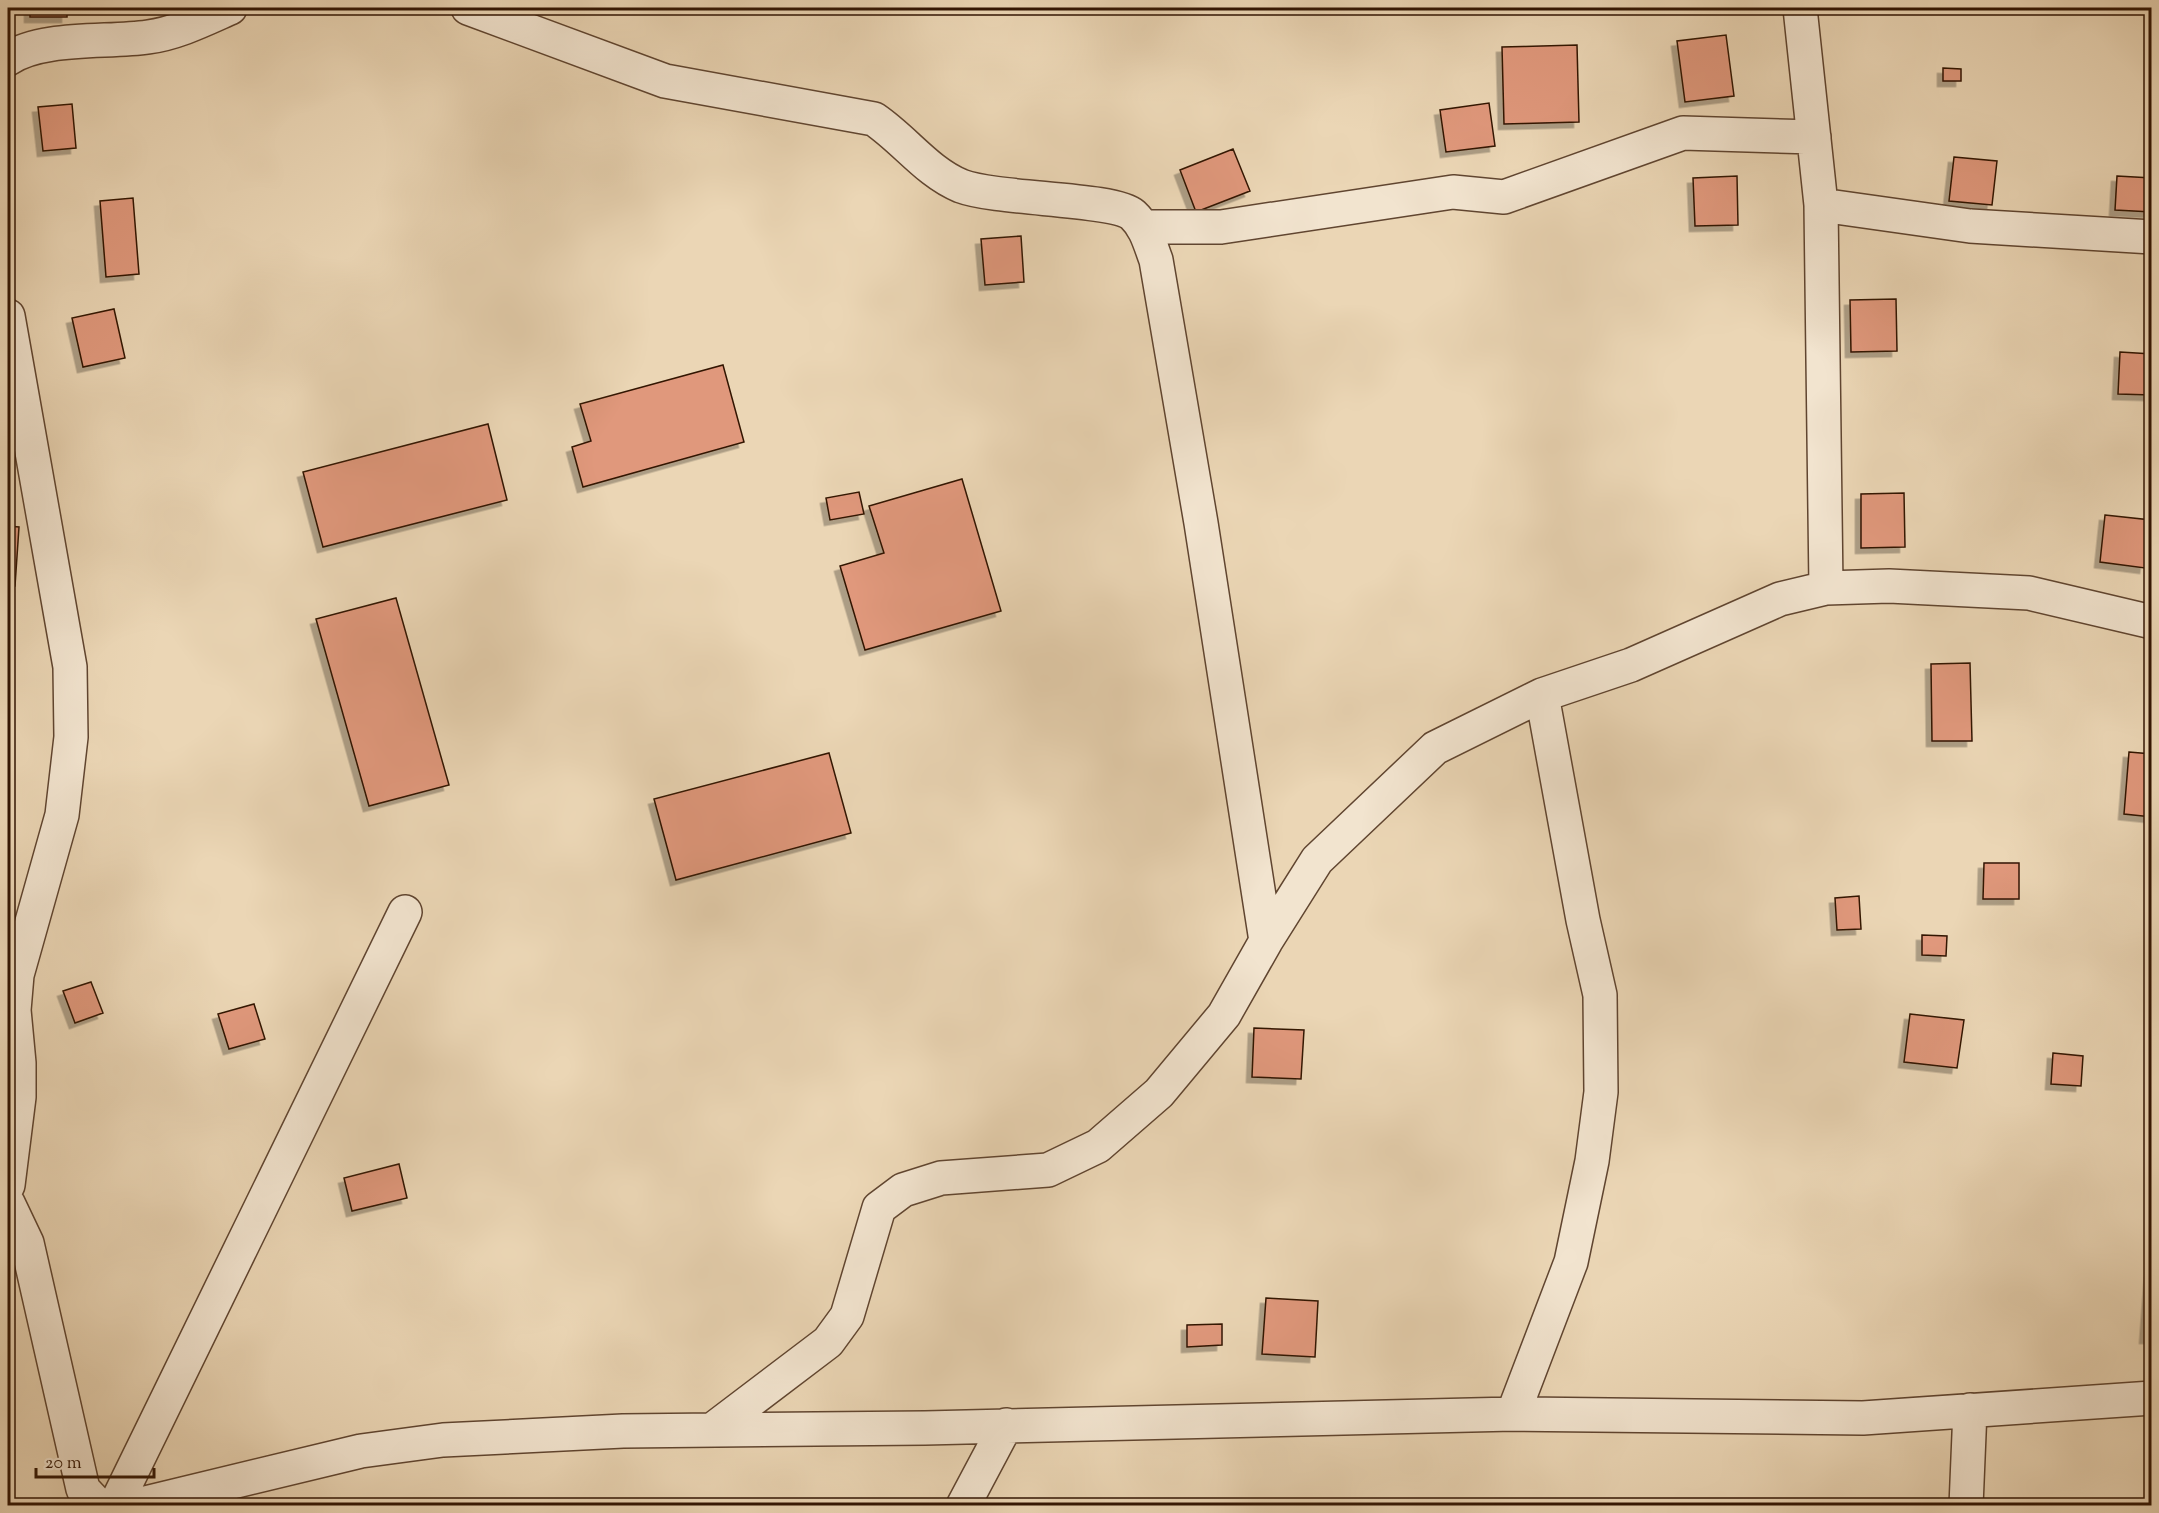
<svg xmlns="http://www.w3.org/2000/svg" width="2159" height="1513" viewBox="0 0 2159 1513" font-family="'Sorts Mill Goudy',serif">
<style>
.building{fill:#e0987c;stroke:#321503;stroke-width:1.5;filter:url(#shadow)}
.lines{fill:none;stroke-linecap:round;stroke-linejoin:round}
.minor-casing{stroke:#604530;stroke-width:36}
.minor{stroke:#f2e4cf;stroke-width:33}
</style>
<defs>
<filter id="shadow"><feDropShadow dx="-5.5" dy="5.5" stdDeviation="0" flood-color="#0004"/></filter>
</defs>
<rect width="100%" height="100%" fill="#ebd6b5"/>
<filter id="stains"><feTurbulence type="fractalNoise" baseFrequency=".00333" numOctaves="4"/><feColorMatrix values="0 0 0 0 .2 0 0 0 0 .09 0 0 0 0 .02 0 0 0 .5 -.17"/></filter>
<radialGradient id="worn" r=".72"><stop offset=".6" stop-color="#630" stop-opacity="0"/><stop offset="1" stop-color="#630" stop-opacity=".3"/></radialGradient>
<path class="building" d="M30,8H67V17H30Z
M1726,35L1734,96L1685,102L1677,41Z
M1577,45L1579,122L1504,124L1502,47Z
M1943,68L1961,69V81H1943Z
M1489,103L1495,146L1446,152L1440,110Z
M72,104L76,148L43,151L38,107Z
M1233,149L1250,191L1196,212L1180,170Z
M1954,157L1997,161L1992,205L1949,201Z
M1737,176L1738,225L1695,226L1693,178Z
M2117,176L2152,178V212L2115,210Z
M133,198L139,274L106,277L100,201Z
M1021,236L1024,282L985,285L981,239Z
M1896,299L1897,351L1851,352L1850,300Z
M114,309L125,358L83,367L72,318Z
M2120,352L2152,354V395L2118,394Z
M723,365L744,442L583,487L572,447L591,441L580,404Z
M488,424L507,500L323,547L303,472Z
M962,479L1001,611L865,650L840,566L884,553L869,506Z
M859,492L864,514L830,520L826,498Z
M1904,493L1905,547L1861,548V494Z
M2105,515L2151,520L2145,568L2100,562Z
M8,526L19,527L15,586H8Z
M396,598L449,785L369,806L316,619Z
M1970,663L1972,741H1932L1931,664Z
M2129,752L2152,754V817L2124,814Z
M829,753L851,833L676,880L654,799Z
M1984,863H2019V899H1983Z
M1859,896L1861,929L1837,930L1835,898Z
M1922,935L1947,936L1946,956L1922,955Z
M91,982L103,1013L75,1023L63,991Z
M254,1004L265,1039L229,1049L218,1014Z
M1910,1014L1964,1020L1957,1068L1904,1062Z
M1254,1028L1304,1030L1301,1079L1252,1077Z
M2053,1053L2083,1056L2081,1086L2051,1084Z
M399,1164L407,1198L352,1211L344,1178Z
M2150,1272H2152V1338H2145Z
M1266,1298L1318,1301L1315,1357L1262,1354Z
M1222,1324V1345L1187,1347V1325Z"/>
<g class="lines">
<g class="minor-casing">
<path id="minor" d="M468,8L665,81L874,119C905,140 927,172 961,186C998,200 1114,198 1133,215C1146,227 1150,244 1156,260L1201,523L1266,941
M1800,8L1821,205L1826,588
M8,59C41,36 107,43 148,37C177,33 203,20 230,8
M1821,205L1970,226L2152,237
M1144,227H1221L1453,192L1504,197L1683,133L1814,137
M8,316L70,667L71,737L62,815L17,975L14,1010L19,1063V1097L8,1185
M8,1203L27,1243L83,1489L99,1506
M1513,1414L1571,1262L1592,1161L1601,1092L1600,995L1583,920L1542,695
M712,1430L828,1342L847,1316L879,1208L903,1190L941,1178L1048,1170L1098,1146L1159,1093L1224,1015L1266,941L1317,860L1435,748L1542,695L1631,665L1780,599L1826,588L1889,586L2029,593L2152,622
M115,1506L405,912
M133,1506L361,1451L443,1440L623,1431L925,1428L1513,1414L1863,1418L2152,1398
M963,1506L1006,1425
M1966,1506L1970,1410"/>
</g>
<use href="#minor" class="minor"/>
</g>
<rect width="2159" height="1513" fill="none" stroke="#ebd6b5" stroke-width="30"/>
<rect x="9" y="9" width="2141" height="1495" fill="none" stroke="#321503" stroke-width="3"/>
<rect x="15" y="15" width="2129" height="1483" fill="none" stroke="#321503" stroke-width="1.5"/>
<path d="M36 1468v9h118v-9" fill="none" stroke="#321503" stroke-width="3"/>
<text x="45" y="1468" font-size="18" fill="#321503" stroke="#f2e4cf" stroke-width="4.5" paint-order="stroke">20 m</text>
<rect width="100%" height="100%" filter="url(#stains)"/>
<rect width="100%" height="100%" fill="url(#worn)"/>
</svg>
